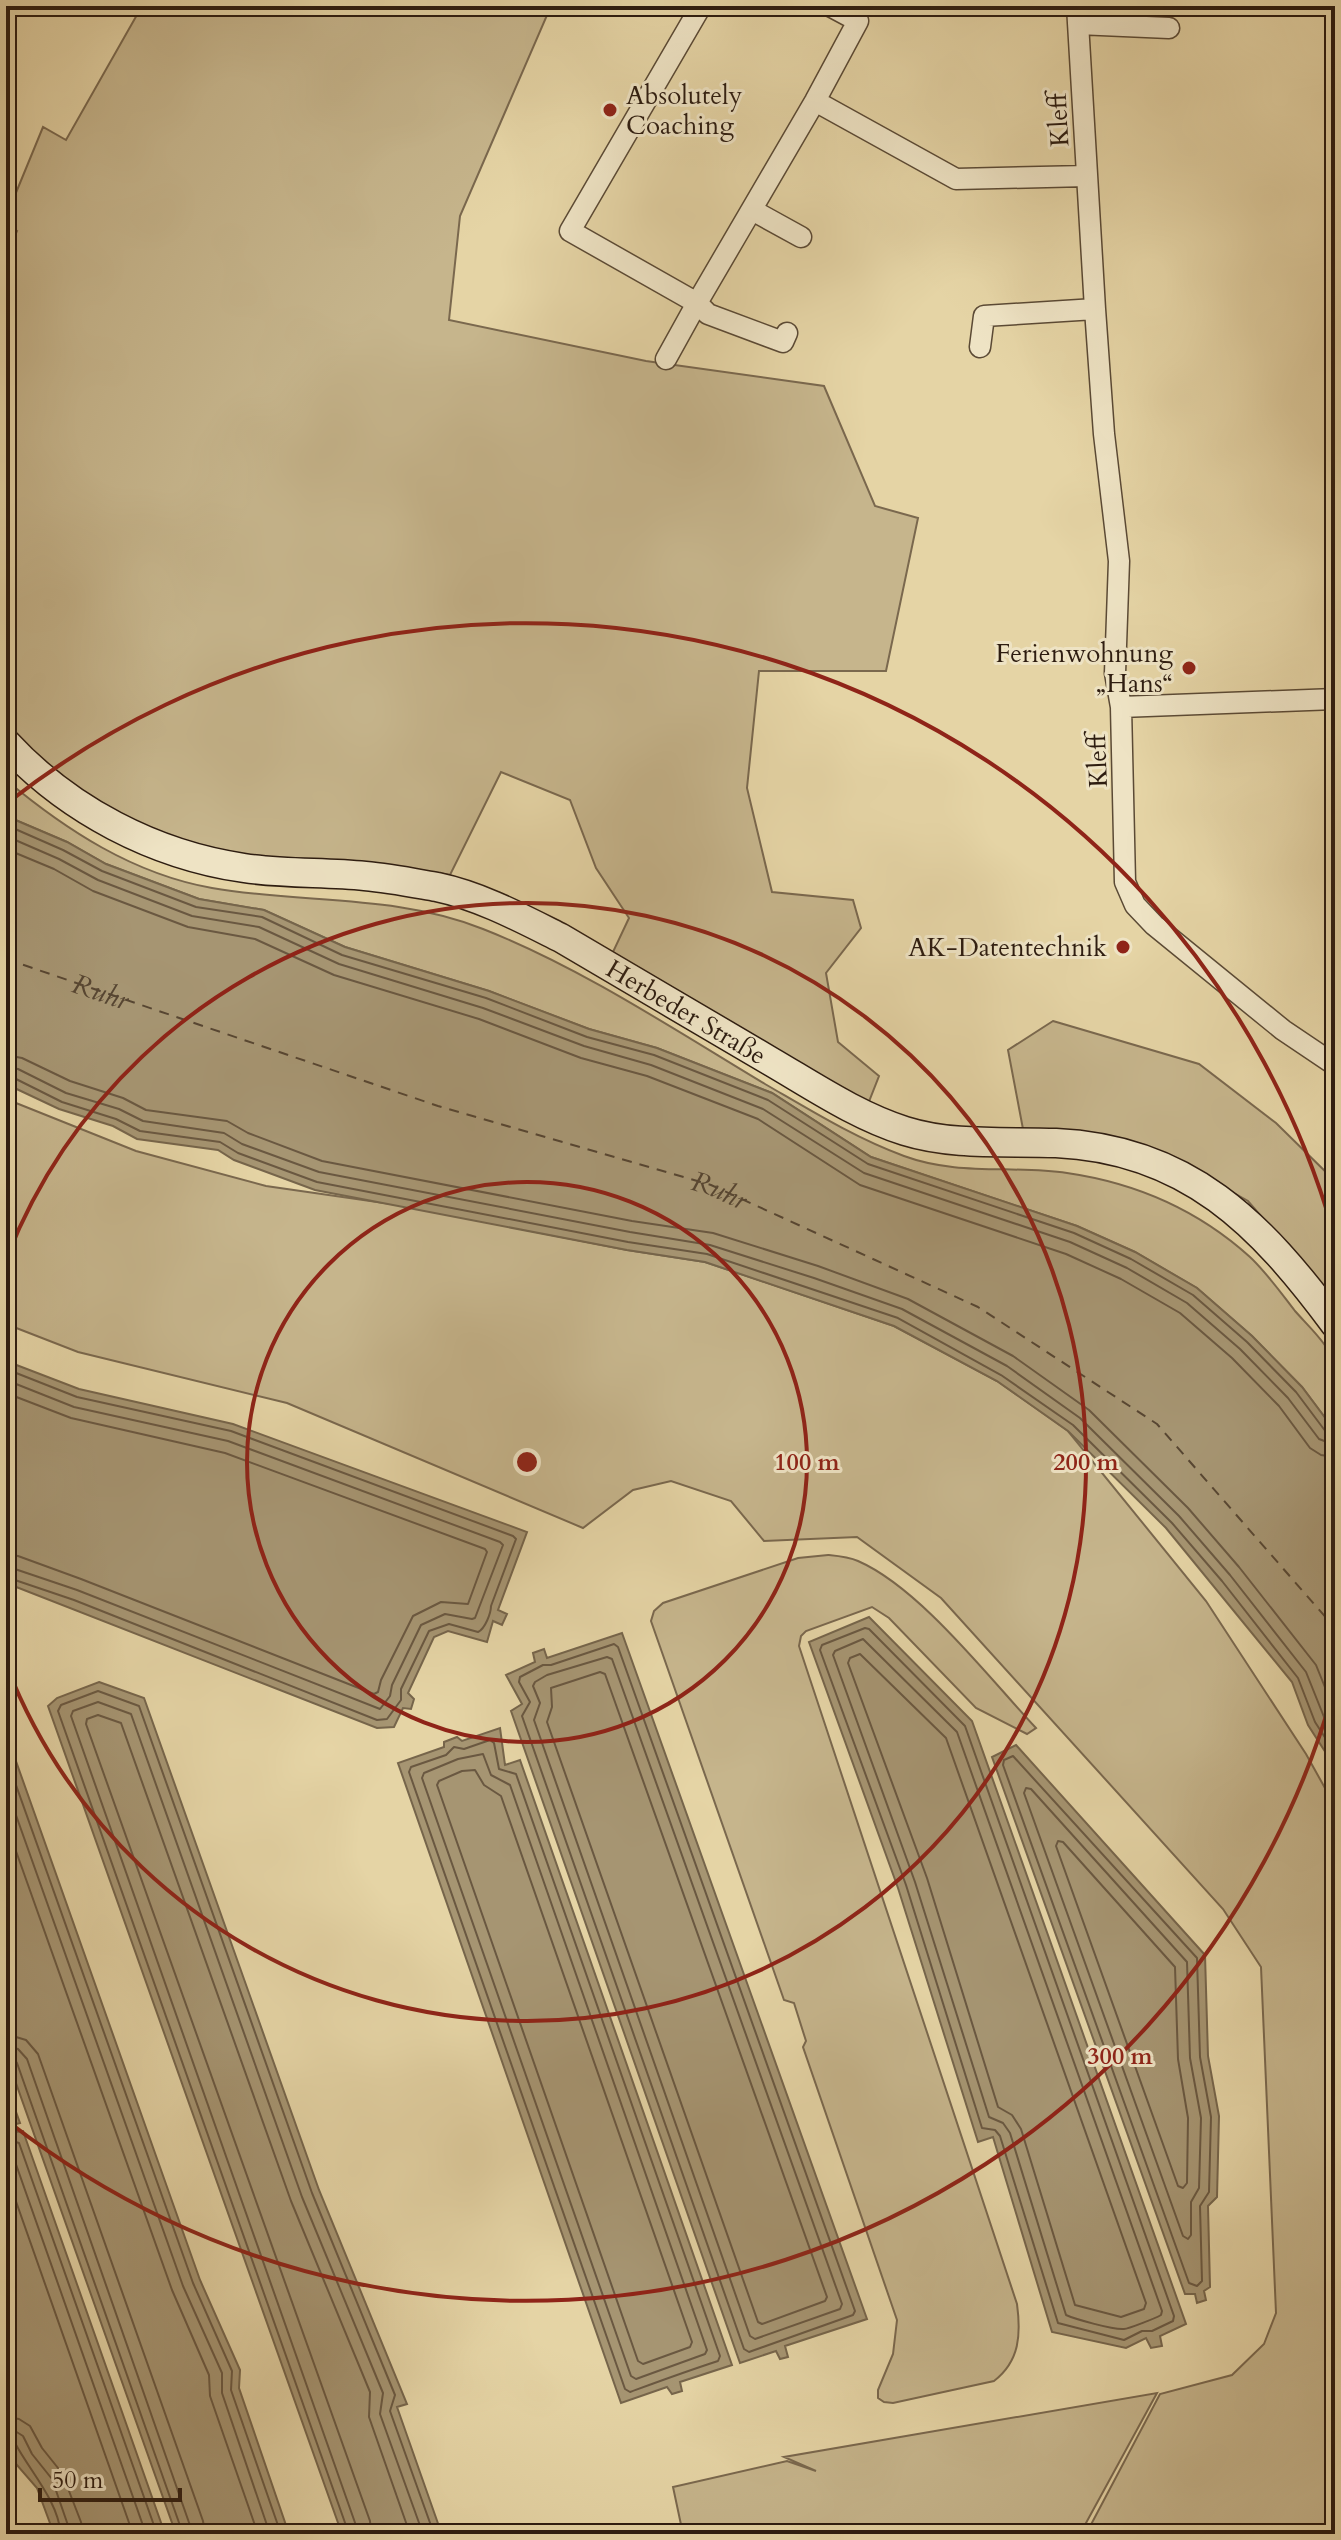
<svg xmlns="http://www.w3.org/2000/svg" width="1341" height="2540" viewBox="0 0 1341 2540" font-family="Cardo,serif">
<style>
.green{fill:#c6b58c;stroke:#7a684e;stroke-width:2}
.water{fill:#a69572;stroke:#76654b;stroke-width:2}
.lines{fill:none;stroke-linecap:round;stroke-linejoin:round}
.shore{stroke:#6a5841;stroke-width:2}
.ferry{stroke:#574632;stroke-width:2;stroke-dasharray:10 8;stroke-linecap:butt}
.street-casing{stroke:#5b4a35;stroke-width:23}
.secondary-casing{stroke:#2d1c10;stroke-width:31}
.street{stroke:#eee3c4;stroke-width:20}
.secondary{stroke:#eee3c4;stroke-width:28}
.ring{fill:none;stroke:#8f2418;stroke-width:4}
.poi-dot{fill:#8f2418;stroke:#eee3c4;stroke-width:3}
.labels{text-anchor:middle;stroke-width:6;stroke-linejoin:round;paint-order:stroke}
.poi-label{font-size:26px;fill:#2d1c10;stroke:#eee3c4;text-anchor:end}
.street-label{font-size:26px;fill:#2d1c10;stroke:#eee3c4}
.water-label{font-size:28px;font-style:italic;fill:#574632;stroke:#eee3c4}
.centre{fill:#8f2418;stroke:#eee3c4;stroke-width:4}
.ring-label{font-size:24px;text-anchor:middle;font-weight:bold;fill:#8f2418;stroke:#eee3c4;stroke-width:6;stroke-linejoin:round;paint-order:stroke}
</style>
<rect width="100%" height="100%" fill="#e5d4a5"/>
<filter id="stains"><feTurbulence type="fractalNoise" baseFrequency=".0025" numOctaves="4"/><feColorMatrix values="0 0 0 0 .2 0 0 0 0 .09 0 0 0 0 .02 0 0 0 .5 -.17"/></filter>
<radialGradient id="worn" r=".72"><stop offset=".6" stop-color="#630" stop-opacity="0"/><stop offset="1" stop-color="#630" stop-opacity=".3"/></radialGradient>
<path class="green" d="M142,6H551L460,216L449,320L646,361L824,386L875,506L918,518L886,671H759L747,788L772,892L853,900L861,928L826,973L838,1042L879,1076L868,1104L612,954L629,918L596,868L570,800L501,772L450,875C423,871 397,866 371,863C322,858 272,862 224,851C142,833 59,789 6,723V257L17,231L6,225V217L43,127L66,140Z
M6,780C66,830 133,874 212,888C303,904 396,894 483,929C580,967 675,1030 765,1084C810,1110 855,1138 904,1156C958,1176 1012,1165 1067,1173C1136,1183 1198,1210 1250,1257C1267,1273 1281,1293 1295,1311C1309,1327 1332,1347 1335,1368C1338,1388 1335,1411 1335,1431L1302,1387L1252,1336L1197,1288L1135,1252L1077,1226L871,1157L772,1093L657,1048L589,1029L489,991L345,947L264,910L199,899L106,864L67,842L6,816Z
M1053,1021L1199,1064L1276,1123L1335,1181V1302L1248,1201L1157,1150L1079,1131L1023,1129L1008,1050Z
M6,1099L136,1151L266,1186L405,1206L627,1250L705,1262L894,1326L997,1381L1068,1431L1206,1601L1306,1754L1335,1806V2534H1086L1160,2394L1232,2375L1264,2344L1276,2313L1261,1967L1223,1909L941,1598L857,1537L764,1541L731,1501L671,1481L633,1490L583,1528L287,1403L78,1352L6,1324Z
M828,1555C838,1556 849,1557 858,1561C920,1588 989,1678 1036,1728L1027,1734L976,1708L889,1618L872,1607L806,1631L801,1636L799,1646L1017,2304C1021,2334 1020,2361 994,2381L893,2403L884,2402L878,2398V2390L893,2354L897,2320L803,2047L806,2041L794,2003L784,2000L651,1621L654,1611L663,1603L798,1558Z
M1157,2393L1080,2534H683L673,2487L787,2461L816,2471L784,2457Z"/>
<path class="water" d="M6,816L67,842L106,864L199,899L264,910L345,947L489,991L589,1029L657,1048L772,1093L871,1157L1077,1226L1135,1252L1197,1288L1252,1336L1302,1387L1335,1431V1767L1308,1725L1292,1682L1166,1528L1068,1431L997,1381L894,1326L705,1262L627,1250L315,1190L234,1160L218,1150L137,1139L113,1126L59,1109L6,1084Z
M6,1361L79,1389L233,1424L527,1532L498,1610L507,1614L502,1625L493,1621L487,1642L448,1631L434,1637L408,1693L414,1699L411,1709L403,1708L394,1727L377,1728L6,1583Z
M869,1617L972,1721L1186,2324L1160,2336L1162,2346L1151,2348L1146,2338L1126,2348L1052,2332L993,2137L978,2142L898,1888L809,1642Z
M622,1633L867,2319L785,2346L788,2357L780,2359L776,2351L740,2363L511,1711L522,1704L506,1675L535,1662L533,1653L544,1649L547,1658Z
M99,1682L144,1698L319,2190L407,2404L397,2407L441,2532L342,2534L48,1706L57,1698Z
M500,1728L505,1765L520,1760L732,2365L680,2382L682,2391L672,2394L667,2387L621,2403L398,1763L444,1747V1742L457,1737L462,1741Z
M6,1733L200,2280L240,2370L239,2388L289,2534H176L6,2055Z
M1016,1745L1205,1955L1208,2056L1219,2116L1217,2197L1208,2206L1210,2287L1204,2291L1206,2300L1197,2303L1195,2294H1185L992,1757Z
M6,2084L20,2123L8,2126L10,2133L23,2131L165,2534H54L37,2488L16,2464L6,2439Z"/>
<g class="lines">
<path class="shore" d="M6,825L63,850L102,871L196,907L262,917L342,955L486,998L587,1037L654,1055L768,1100L868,1164L1074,1233L1131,1259L1193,1295L1247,1342L1296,1392L1326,1432L1335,1435
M6,836L59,859L98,880L192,916L259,927L339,964L483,1008L584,1046L651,1065L763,1109L864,1173L1070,1242L1127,1268L1187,1303L1240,1349L1288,1398L1319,1439L1335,1445
M6,849L54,869L93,891L188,927L255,939L334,975L479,1019L581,1058L647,1076L758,1119L860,1185L1066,1254L1121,1279L1180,1313L1232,1358L1279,1406L1310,1448L1321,1455L1335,1457
M6,1055L22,1058L70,1081L123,1098L146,1110L227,1121L248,1133L322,1161L632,1221L713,1233L818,1266L908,1299L1013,1356L1089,1410L1188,1508L1239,1567L1316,1665L1335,1712
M6,1067L18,1069L66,1093L119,1109L143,1121L224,1133L242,1144L319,1172L630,1232L710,1245L814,1278L902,1309L1007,1366L1080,1418L1179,1516L1230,1575L1306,1672L1324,1717L1335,1734
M6,1077L14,1078L62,1102L116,1119L140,1131L220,1142L238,1153L317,1182L628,1242L707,1254L898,1318L1001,1375L1073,1425L1172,1523L1222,1581L1298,1678L1315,1722L1335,1753
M6,1369L77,1397L231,1431L513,1536L516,1539L491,1606C491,1613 485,1629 478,1632L449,1624L429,1631L401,1689V1700L387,1719L377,1720L74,1600L6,1577
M6,1380L74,1407L228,1441L500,1542L503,1545L475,1618L472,1619L445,1614L421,1625L392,1685L390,1696L380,1709L77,1590L6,1566
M6,1393L71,1418L225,1453L485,1549L487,1552L468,1604L441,1602L413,1616L381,1680L378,1692L374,1694L81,1579L18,1556L6,1554
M865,1628L869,1629L965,1726L1174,2316L1173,2321L1152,2331H1142L1124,2340L1058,2323L1000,2136L995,2130L982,2128L906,1885L820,1650L822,1645Z
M863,1639L957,1732L1162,2311L1161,2315C1156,2318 1128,2329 1124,2329C1113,2330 1075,2319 1066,2315L1010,2133L1003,2123L989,2117L915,1882L833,1655L835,1651Z
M614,1644L618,1647L855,2311L853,2315L749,2352L744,2349L522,1716L530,1702L519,1682L520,1677L543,1665H551Z
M860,1654L946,1738L1146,2303L1144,2309L1121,2317L1075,2305L1021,2129L1012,2115L998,2107L927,1878L848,1663L850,1658Z
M607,1657L612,1659L842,2304L840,2309L755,2339L750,2336L534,1720L540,1703L533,1686L535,1682L547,1675Z
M600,1672L605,1674L827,2297L825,2301L762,2324L758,2322L547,1722L552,1707L551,1688Z
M490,1740L494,1743L499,1769L516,1774L720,2356L718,2361C687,2371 660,2381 630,2392L625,2389L409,1772L411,1767L446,1755L454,1747L464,1749Z
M483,1754L491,1775L510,1785L707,2350L705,2354L636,2379L631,2376L422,1778L424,1773L458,1759Z
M1013,1756L1197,1958L1200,2057L1211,2117L1209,2192L1200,2206L1202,2281L1197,2286L1189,2283L1003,1765L1004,1760Z
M6,1757L193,2283L232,2371L231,2390L281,2534
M475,1770L484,1785L501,1796L692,2342L690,2347L643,2364L638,2361L437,1785L439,1781L462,1771Z
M6,1787L183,2286L222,2373V2393L270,2534
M1026,1788L1031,1789L1187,1962L1190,2058L1201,2118L1199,2188L1191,2202V2235L1188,2239L1183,2236L1024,1793Z
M6,1823L172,2290L209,2375L210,2396L258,2534
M1058,1841L1063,1842L1175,1967L1178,2059L1188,2118L1187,2183L1183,2188L1178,2186L1056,1846Z
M6,2034L26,2040L38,2054L203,2521L205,2534
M6,2046L18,2049L27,2059L193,2534
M6,2056L13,2057L17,2063L183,2534
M6,2139L19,2143L157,2534
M6,2150L12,2153L146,2534
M6,2173L133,2534
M6,2417L19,2419L30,2426L42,2448L62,2473L81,2522L83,2534
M6,2429L15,2431L23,2436L32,2454L52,2479L71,2534
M6,2440L15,2443C31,2473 57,2499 61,2534
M349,2534L58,1711L61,1705L98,1691L139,1706L312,2193L395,2395L390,2411L434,2534
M359,2534L71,1716L73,1711L98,1702L131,1714L302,2197L383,2393L380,2414L423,2534
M371,2534L370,2521L86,1724L87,1719L98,1715L121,1723L291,2201L370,2392L369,2417L410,2534"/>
<path class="ferry" id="s1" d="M6,959L438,1106L711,1185L978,1307L1157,1424L1335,1628"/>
<g class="street-casing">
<path id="street" d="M701,6L570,231L697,303L815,101L858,21L830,6
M1077,6L1095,309L1104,434L1119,561L1115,673L1121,707L1125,882L1135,905L1154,925L1283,1030L1335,1065
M1078,24L1169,28
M815,101L956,179L1087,176
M752,210L801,237
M980,347L984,316L1095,309
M666,359L697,303L708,314L783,342L787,333
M1121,707L1335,699"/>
</g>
<g class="secondary-casing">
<g id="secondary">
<path id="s2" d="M6,743C68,810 154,855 244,868C284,874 325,872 365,876C389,878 414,883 437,887C480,896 521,918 561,938C631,979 700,1020 770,1061C813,1086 857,1116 905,1131C953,1146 1006,1141 1056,1143C1188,1149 1261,1224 1335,1324"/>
</g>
</g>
<use href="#street" class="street"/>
<use href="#secondary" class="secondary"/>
</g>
<g class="ring">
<circle cx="527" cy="1462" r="280"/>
<path d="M7 1257A559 559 0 1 1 7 1667"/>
<path d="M1333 1693A839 839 0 0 1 10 2123M10 801A839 839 0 0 1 1333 1231"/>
</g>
<g class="poi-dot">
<circle cx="610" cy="110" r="8"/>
<circle cx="1189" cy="668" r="8"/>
<circle cx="1123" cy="947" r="8"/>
</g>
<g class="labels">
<g class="poi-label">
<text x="626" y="104" text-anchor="start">Absolutely<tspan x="626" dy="30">Coaching</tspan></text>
<text x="1173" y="662">Ferienwohnung<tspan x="1173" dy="30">„Hans“</tspan></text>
<text x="1107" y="956">AK-Datentechnik</text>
</g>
<g class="street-label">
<text transform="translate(1058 120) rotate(-93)" y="9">Kleff</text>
<text transform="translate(1097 761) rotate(-92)" y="9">Kleff</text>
<text dy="9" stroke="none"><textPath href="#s2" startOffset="748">Herbeder Straße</textPath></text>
</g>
<g class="water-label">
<text dy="10" stroke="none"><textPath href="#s1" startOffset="100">Ruhr</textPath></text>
<text dy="10" stroke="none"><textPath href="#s1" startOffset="750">Ruhr</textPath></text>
</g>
</g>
<circle cx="527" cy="1462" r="12" class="centre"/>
<g class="ring-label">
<text x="807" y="1470">100 m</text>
<text x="1086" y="1470">200 m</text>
<text x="1120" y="2064">300 m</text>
</g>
<rect width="1341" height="2540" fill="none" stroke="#e5d4a5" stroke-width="32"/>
<rect x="8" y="8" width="1325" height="2524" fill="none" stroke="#2d1c10" stroke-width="4"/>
<rect x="16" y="16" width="1309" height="2508" fill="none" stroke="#2d1c10" stroke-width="2"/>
<path d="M40 2488v12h140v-12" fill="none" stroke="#2d1c10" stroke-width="4"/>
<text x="52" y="2488" font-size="24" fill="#2d1c10" stroke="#eee3c4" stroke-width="6" paint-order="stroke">50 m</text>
<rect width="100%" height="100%" filter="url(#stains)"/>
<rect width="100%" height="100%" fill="url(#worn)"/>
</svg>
